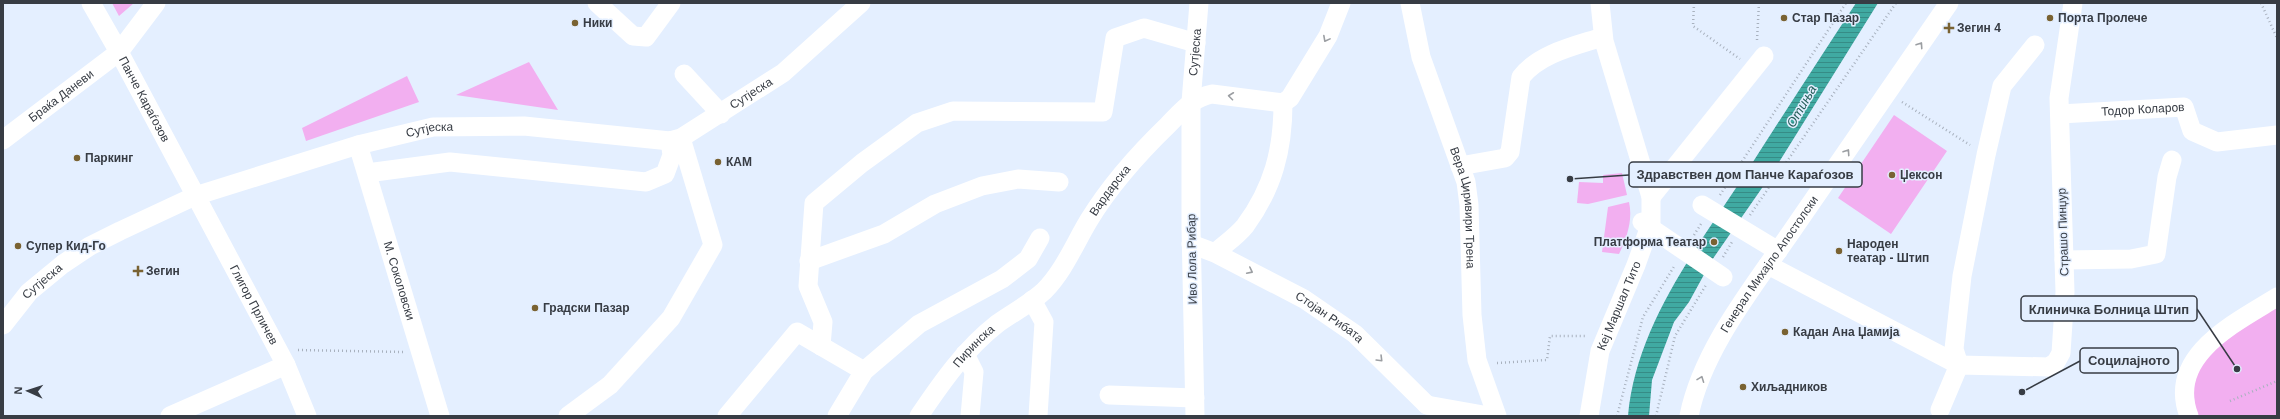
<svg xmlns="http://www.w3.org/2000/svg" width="2280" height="419" viewBox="0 0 2280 419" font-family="Helvetica,sans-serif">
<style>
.green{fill:#f2aff0}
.water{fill:url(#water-rules)}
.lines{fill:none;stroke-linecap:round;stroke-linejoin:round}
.path{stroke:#a8b1be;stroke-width:2.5;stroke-dasharray:1 3;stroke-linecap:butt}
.minor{stroke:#fff;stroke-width:19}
.oneway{stroke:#9b9ea2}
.poi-dot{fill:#796232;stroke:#e4efff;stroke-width:1.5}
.labels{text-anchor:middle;stroke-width:3;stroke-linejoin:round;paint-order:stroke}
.poi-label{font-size:12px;font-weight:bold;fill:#373c44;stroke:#e4efff;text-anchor:start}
.street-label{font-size:12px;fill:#373c44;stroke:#e4efff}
.water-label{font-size:13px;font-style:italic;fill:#255f5a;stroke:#e4efff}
.leader{fill:none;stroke:#373c44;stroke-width:1.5}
.callout-dot{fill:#373c44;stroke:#e4efff;stroke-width:1.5}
.callout{fill:#e4efff;stroke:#373c44;stroke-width:1.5}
.callout-label{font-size:13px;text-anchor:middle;font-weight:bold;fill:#373c44}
</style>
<defs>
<pattern id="water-rules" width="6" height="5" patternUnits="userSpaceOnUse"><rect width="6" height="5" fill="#40aaa2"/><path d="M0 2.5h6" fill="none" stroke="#368c86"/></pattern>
</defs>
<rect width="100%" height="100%" fill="#e4efff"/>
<path class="green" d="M112,3H134L119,16Z
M529,62L558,110L456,95Z
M407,76L419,102L306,141L302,128Z
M1894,115L1947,151L1891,234L1838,198Z
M1622,173L1627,195L1588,204L1577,203L1579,182L1603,183V175Z
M1629,202C1633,219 1627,238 1619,254L1602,252L1608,207Z
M2277,303V416H2196L2192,378L2201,359Z"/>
<path class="water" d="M1856,3H1878L1771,175L1712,260L1689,302L1674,322L1652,380L1649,416H1628C1636,326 1696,249 1744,176C1781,118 1818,61 1856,3Z"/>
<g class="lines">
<path class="path" d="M1694,3L1693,26L1740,59
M2261,3L2277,38
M1757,40L1759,3
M1902,102L1970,145
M1720,195L1846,3
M1750,215L1896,3
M1694,235L1701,224
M1723,257L1732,242
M298,350L403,352
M1497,363L1547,360L1550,336H1586
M2230,401L2277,381
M1617,416L1643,317L1675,265
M1656,416L1675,336L1706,285"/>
<g class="minor">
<path id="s1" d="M91,3L119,52L286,365L307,416"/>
<path d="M597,3L633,36L646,37L671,3"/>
<path id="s2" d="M1410,3L1421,57L1466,182L1469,205L1472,315L1477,360L1497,416"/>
<path d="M684,74L721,114"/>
<path id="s3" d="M2060,114L2184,107L2192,131L2217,142L2277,135"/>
<path id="s4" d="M3,140L119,52L156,3"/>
<path id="s5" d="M358,145L440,416"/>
<path d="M1460,166L1505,158L1510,152L1521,77C1538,55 1570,47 1596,39"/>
<path d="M367,173L450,162L646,182L665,174L672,155L670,141"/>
<path d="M1651,197L1764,56"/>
<path d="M1702,205L1778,251"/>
<path d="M1642,222L1723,277"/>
<path id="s6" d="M1191,244L1215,253L1304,299L1355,334L1427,405"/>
<path d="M1215,253C1225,244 1237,236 1245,226C1273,188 1283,150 1283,103"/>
<path d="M2064,260L2131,259L2156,254L2167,177L2172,160"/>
<path d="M809,261L884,234L935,204L982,186L1018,179L1059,182"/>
<path d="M1768,265L1959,365L1954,349L1962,276L1986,155L2002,86L2035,45"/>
<path d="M1032,300L1044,322L1038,416"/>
<path id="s7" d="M3,325L29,292L63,264L90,246L120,231L195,196L358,145L433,127L524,126L670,141L681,138L783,73L861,3"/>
<path d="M821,346L823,322L808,286L814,203L862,163L917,123L953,111L1103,112L1115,38L1144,28L1196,43"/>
<path d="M965,354L974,372L970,416"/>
<path d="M1109,395L1195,398"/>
<path d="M1427,405L1489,416"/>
<path d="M1940,410L1959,365L2049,367L2056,362L2061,353L2065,292L2059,98L2073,3"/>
<path d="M170,416L286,365"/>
<path d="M568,416L610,385L671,318L713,245L681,138"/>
<path d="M727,416L797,332L864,371"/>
<path d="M837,416L864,371L919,324L1002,279L1028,259L1040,238"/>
<path id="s8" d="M919,416C942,382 965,349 997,324C1012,313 1030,304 1044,291C1064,271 1075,243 1089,220C1111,184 1139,153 1168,125C1182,111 1192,98 1212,94L1283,103L1290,98L1328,36L1341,3"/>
<path id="s9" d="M1195,416L1191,228V102L1199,3"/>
<path id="s10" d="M1589,416L1600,351L1636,265L1651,223V197L1604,41L1600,3"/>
<path id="s11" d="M1689,416C1703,346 1759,280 1798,222C1849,149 1899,76 1949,3"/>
<path d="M2189,416C2166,356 2235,323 2277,297"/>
</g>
</g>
<defs><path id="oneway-chevron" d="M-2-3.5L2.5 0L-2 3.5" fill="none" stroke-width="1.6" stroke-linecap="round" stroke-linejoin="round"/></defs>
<g class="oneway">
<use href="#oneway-chevron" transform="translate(1326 39) rotate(118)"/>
<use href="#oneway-chevron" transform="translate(1920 45) rotate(-56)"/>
<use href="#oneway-chevron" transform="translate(1231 96) rotate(-173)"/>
<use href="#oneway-chevron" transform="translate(1847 152) rotate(-56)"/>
<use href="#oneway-chevron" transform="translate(1250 271) rotate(27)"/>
<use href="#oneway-chevron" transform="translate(1380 359) rotate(45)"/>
<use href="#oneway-chevron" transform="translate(1701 379) rotate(-69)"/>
</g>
<g class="poi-dot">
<circle cx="1784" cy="18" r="4"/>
<circle cx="2050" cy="18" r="4"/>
<circle cx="575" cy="23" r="4"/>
<path d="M1947 22h4v4h4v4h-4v4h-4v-4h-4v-4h4z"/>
<circle cx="77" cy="158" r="4"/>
<circle cx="718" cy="162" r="4"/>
<circle cx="1892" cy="175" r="4"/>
<circle cx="1714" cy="242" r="4"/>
<circle cx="18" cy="246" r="4"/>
<circle cx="1839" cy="251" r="4"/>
<path d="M136 265h4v4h4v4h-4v4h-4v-4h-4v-4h4z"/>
<circle cx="535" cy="308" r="4"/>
<circle cx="1785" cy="332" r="4"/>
<circle cx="1743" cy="387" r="4"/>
</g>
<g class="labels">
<g class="poi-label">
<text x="1792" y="22">Стар Пазар</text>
<text x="2058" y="22">Порта Пролече</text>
<text x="583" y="27">Ники</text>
<text x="1957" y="32">Зегин 4</text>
<text x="85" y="162">Паркинг</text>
<text x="726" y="166">КАМ</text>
<text x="1900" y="179">Џексон</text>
<text x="1706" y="246" text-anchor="end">Платформа Театар</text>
<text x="1847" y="248">Народен<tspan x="1847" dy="14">театар - Штип</tspan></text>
<text x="26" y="250">Супер Кид-Го</text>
<text x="146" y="275">Зегин</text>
<text x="543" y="312">Градски Пазар</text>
<text x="1793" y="336">Кадан Ана Џамија</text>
<text x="1751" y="391">Хиљадников</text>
</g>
<g class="street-label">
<text dy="4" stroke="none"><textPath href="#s9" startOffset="364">Сутјеска</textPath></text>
<text dy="4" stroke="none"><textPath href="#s7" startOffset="815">Сутјеска</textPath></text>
<text dy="4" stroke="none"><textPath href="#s4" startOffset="73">Браќа Даневи</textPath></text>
<text dy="4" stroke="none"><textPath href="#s1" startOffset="110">Панче Караѓозов</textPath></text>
<text dy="4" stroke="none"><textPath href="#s3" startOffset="83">Тодор Коларов</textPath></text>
<text dy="4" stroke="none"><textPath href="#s7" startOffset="479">Сутјеска</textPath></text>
<text dy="4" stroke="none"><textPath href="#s8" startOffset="299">Вардарска</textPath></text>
<text dy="4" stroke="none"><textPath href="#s2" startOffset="213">Вера Циривири Трена</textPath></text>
<text transform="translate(2063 232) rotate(-92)" y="4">Страшо Пинџур</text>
<text transform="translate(1192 259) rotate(-91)" y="4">Иво Лола Рибар</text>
<text dy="4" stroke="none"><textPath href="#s11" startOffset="173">Генерал Михајло Апостолски</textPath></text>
<text dy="4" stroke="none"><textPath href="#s5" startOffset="142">М. Соколовски</textPath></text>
<text dy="4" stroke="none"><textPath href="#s7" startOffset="59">Сутјеска</textPath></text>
<text dy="4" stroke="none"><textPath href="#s1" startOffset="343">Глигор Прличев</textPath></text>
<text dy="4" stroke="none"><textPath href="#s10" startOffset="115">Кеј Маршал Тито</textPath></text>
<text dy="4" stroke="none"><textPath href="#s6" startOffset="157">Стојан Рибата</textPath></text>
<text dy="4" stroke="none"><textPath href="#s8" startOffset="89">Пиринска</textPath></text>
</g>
<g class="water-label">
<text transform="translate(1801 106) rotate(-60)" y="5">Отиња</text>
</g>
</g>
<path class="leader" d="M1570 179L1629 175M2237 369L2197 309M2022 392L2080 361"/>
<g class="callout-dot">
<circle cx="1570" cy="179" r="4"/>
<circle cx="2237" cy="369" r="4"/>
<circle cx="2022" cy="392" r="4"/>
</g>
<g class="callout">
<rect x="1629" y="162" width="233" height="25" rx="4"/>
<rect x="2021" y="296" width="176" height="25" rx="4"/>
<rect x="2080" y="348" width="98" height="25" rx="4"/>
</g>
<g class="callout-label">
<text x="1745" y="179">Здравствен дом Панче Караѓозов</text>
<text x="2109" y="314">Клиничка Болница Штип</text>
<text x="2129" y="365">Социлајното</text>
</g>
<rect width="2280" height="419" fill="none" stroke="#373c44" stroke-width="8"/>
<g transform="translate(28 391) rotate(273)" stroke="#e4efff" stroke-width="3" paint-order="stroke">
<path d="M0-3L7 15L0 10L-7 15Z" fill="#373c44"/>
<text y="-6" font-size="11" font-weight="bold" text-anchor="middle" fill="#373c44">N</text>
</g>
</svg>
